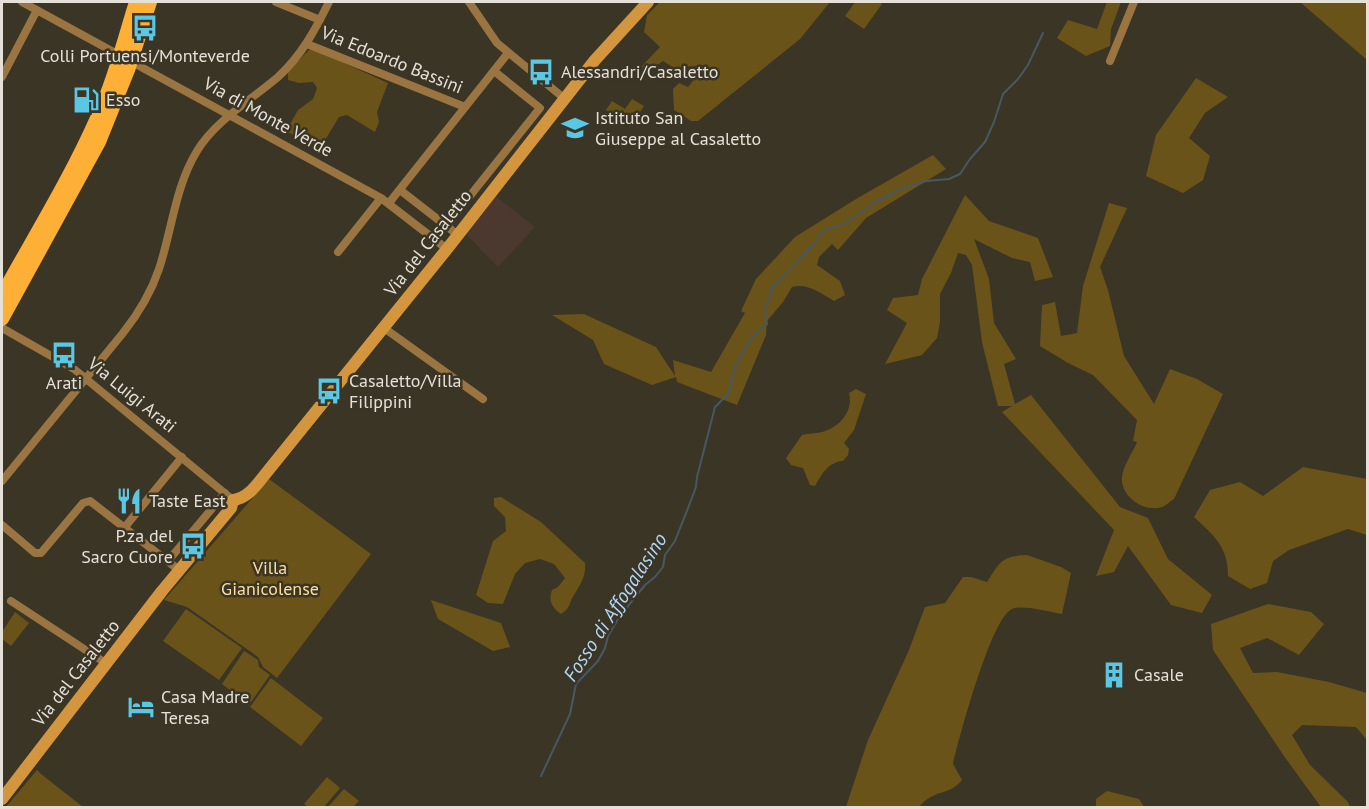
<svg xmlns="http://www.w3.org/2000/svg" width="1369" height="809" viewBox="0 0 1369 809" font-family="'PT Sans',sans-serif">
<style>
.commercial{fill:#4b3930}
.green{fill:#6a5318}
.lines{fill:none;stroke-linecap:round;stroke-linejoin:round}
.stream{stroke:#485863;stroke-width:2}
.street{stroke:#9a7441;stroke-width:8}
.secondary{stroke:#d3963e;stroke-width:12}
.primary{stroke:#feaf35;stroke-width:14}
.labels{text-anchor:middle;stroke-width:5;stroke-linejoin:round;paint-order:stroke}
.poi-label{font-size:18px;fill:#e5e1d8;stroke:#3b3526;text-anchor:start}
.street-label{font-size:18px;fill:#e5e1d8;stroke:#3b3526}
.park-label{font-size:18px;fill:#fddf9a;stroke:#3b3526}
.water-label{font-size:20px;font-style:italic;fill:#b2d7f9;stroke:#3b3526}
</style>
<rect width="100%" height="100%" fill="#3b3526"/>
<path class="commercial" d="M494,195L535,227L498,267L465,233Z"/>
<path class="green" d="M660,2H830L800,39L698,121H691L674,110L673,89L679,83L688,87L705,65L674,68L663,61L644,75L642,66L660,47L644,32L647,15Z
M855,2H879L882,4L864,29L845,16Z
M1107,2H1121L1111,29L1110,46L1086,56L1057,38L1068,20L1097,29Z
M1300,2H1367V60Z
M309,50H315L388,83L377,112L379,122L375,132L347,115L339,117L319,150L286,131L298,110L313,99L317,88L313,82L299,83L288,80V71Z
M1196,78L1228,97L1205,113L1189,138L1210,156L1203,180L1183,193L1146,176L1156,135Z
M632,99L644,106L630,127L606,110L612,101L625,109Z
M933,155L946,169L866,218L838,250L832,244L819,257L817,265L840,281L845,295L834,301C820,293 808,283 792,287L783,302L767,321L766,335L737,405L677,382L676,377L652,385L604,364L593,340L552,315L584,314L656,347L675,376L673,360L711,372L745,313L741,311L756,279L795,237L856,199Z
M965,195L989,221L1038,238L1053,277L1035,281L1030,262L1012,258L974,239L989,279L994,323L1016,359L1004,364L1015,404L1031,395L1120,507L1148,518L1168,559L1212,595L1202,613L1171,605L1128,546L1114,572L1096,576L1114,530L1002,412L1012,406H998L982,342L972,265L966,255L958,253L951,273L940,294V322L937,338L922,355L885,364L907,323L887,310L893,298L918,295L922,279Z
M1109,203L1127,208L1100,267L1108,290L1124,356L1154,404L1170,369L1197,379L1223,394L1174,499C1170,501 1166,506 1162,507C1144,513 1120,496 1122,477C1123,466 1133,452 1137,442L1133,441L1137,420L1093,375L1068,363L1040,346L1042,305L1055,302L1061,336L1077,333L1083,286Z
M856,389L866,394L854,430L844,443L849,449L848,455L843,461C828,462 822,474 815,486L810,485L803,468L791,465L786,458L802,435C809,433 815,434 822,432C839,428 854,411 849,393Z
M1303,467L1367,479V535L1348,529L1289,550L1273,561L1267,583L1250,589L1228,576C1228,546 1214,536 1194,517L1210,490L1240,482L1263,496Z
M269,479L371,554L277,678L263,667L258,657L187,607L164,600Z
M501,497L541,522L585,563C586,577 581,583 574,595C568,604 572,607 561,614C552,608 548,600 552,590L558,587L565,578L554,564L540,559L525,563L515,574L503,604L488,603L476,595L493,541L506,531L505,517L494,506V498Z
M1027,555L1061,567L1071,573L1062,614C1051,612 1022,604 1012,609C991,618 959,738 953,764L962,780C948,797 935,788 919,807H846L868,740L909,650L925,607L945,603L963,577H971L987,582C1000,562 1001,556 1027,555Z
M431,600L501,623L510,647L493,651L438,619Z
M1268,604L1311,612L1324,624L1299,655L1267,638L1240,648L1253,673L1277,672L1329,682L1367,693V740L1356,727L1302,725L1292,735L1310,765L1348,802L1350,807H1321L1284,756L1213,650L1211,624Z
M186,609L242,648L219,680L163,641Z
M15,612L29,623L11,646L2,639V632Z
M244,651L258,660L259,667L270,675L249,705L222,684Z
M271,678L323,718L301,746L250,707Z
M37,770L41,774L83,807H6Z
M327,777L340,788L324,807H308L304,804Z
M344,789L359,801L353,807H328Z
M1107,791L1139,799L1144,807H1096V799Z"/>
<g class="lines">
<path class="stream" d="M541,776L570,714L576,684L598,661L605,648L608,636L620,616L645,585L655,577L663,567L665,555L675,541L690,503L696,487L697,477L715,407L728,394L735,367L750,339L767,324L765,306L771,296V289L812,246L823,231L833,227L841,226L874,203L900,189L926,181L949,179L960,174L970,159L985,142L994,122L1003,94L1018,79L1028,65L1043,33"/>
<path class="street" d="M22,2L381,198L447,249
M276,2L320,20
M469,2L497,43L565,99
M307,44L465,107
M1110,61L1134,2
M2,77L37,10
M400,190L458,235
M389,203L508,53
M446,226L540,108L494,71
M338,252L381,198
M2,328L74,369L233,500
M384,328L483,399
M2,481L123,333C138,314 151,293 159,269C172,230 175,187 197,151C215,121 251,100 278,77C302,55 315,30 329,2
M2,525L35,553H41L83,503L90,501L179,570
M125,527L182,457
M168,561L225,493
M11,601L107,664"/>
<path class="secondary" d="M2,799L162,591L231,508L233,500C248,499 258,483 267,472L447,249L595,60L648,2"/>
<path class="primary" d="M2,295C34,237 70,179 97,118C114,81 124,40 136,2
M2,319L99,142L128,70L150,2"/>
</g>
<defs>
<g id="bus-bare" transform="scale(2.07)"><path d="M-5-6H5V4H4V6H2V4H-2V6H-4V4H-5ZM-3.5-4V0h7V-4ZM-3.5 1.2v1.5H-2V1.2ZM2 1.2v1.5H3.5V1.2Z" fill="#5ac8e5" stroke="#3b3526" stroke-width="2.5" paint-order="stroke"/></g>
<g id="fuel-bare" transform="scale(2.07)"><path d="M-5.5-6h7V0h2V4h1.3V-2.5L3-4.5l.8-.8L6-3V5H2.5V1h-1V6h-7ZM-4.2-4.7v3.2H.2V-4.7Z" fill="#5ac8e5" stroke="#3b3526" stroke-width="2.5" paint-order="stroke"/></g>
<g id="school-bare" transform="scale(2.07)"><path d="M0-5L7-2L0 1L-7-2ZM-4 1L0 2.5L4 1V4Q0 6-4 4Z" fill="#5ac8e5" stroke="#3b3526" stroke-width="2.5" paint-order="stroke"/></g>
<g id="restaurant-bare" transform="scale(2.07)"><path d="M-5-6h1v4h1v-4h1v4h1v-4h1v5L-1.5 .5V6h-2V.5L-5-1ZM5-6V6H3V1.5H1.5Q1.5-4 5-6Z" fill="#5ac8e5" stroke="#3b3526" stroke-width="2.5" paint-order="stroke"/></g>
<g id="building-bare" transform="scale(2.07)"><path d="M-4-6H4V6H1V3H-1V6H-4ZM-2.5-4.3h1.7v1.8h-1.7ZM.8-4.3h1.7v1.8H.8ZM-2.5-1h1.7V.8h-1.7ZM.8-1h1.7V.8H.8Z" fill="#5ac8e5" stroke="#3b3526" stroke-width="2.5" paint-order="stroke"/></g>
<g id="hotel-bare" transform="scale(2.07)"><path d="M-6-4.5h1.5V1H6V5H4.5V3h-9V5H-6ZM-4 0a1.8 1.8 0 1 1 3.6 0ZM.5 0V-2.5h3Q6-2.5 6 0Z" fill="#5ac8e5" stroke="#3b3526" stroke-width="2.5" paint-order="stroke"/></g>
</defs>
<g fill-rule="evenodd">
<use href="#bus-bare" x="145" y="28"/>
<use href="#bus-bare" x="541" y="72"/>
<use href="#fuel-bare" x="86" y="100"/>
<use href="#school-bare" x="575" y="128"/>
<use href="#bus-bare" x="64" y="355"/>
<use href="#bus-bare" x="329" y="391"/>
<use href="#restaurant-bare" x="129" y="501"/>
<use href="#bus-bare" x="193" y="546"/>
<use href="#building-bare" x="1114" y="675"/>
<use href="#hotel-bare" x="141" y="707"/>
</g>
<g class="labels">
<g class="poi-label">
<text x="145" y="62" text-anchor="middle">Colli Portuensi/Monteverde</text>
<text x="561" y="78">Alessandri/Casaletto</text>
<text x="106" y="106">Esso</text>
<text x="595" y="124">Istituto San<tspan x="595" dy="21">Giuseppe al Casaletto</tspan></text>
<text x="349" y="387">Casaletto/Villa<tspan x="349" dy="21">Filippini</tspan></text>
<text x="64" y="389" text-anchor="middle">Arati</text>
<text x="149" y="507">Taste East</text>
<text x="173" y="542" text-anchor="end">P.za del<tspan x="173" dy="21">Sacro Cuore</tspan></text>
<text x="1134" y="681">Casale</text>
<text x="161" y="703">Casa Madre<tspan x="161" dy="21">Teresa</tspan></text>
</g>
<g class="street-label">
<text transform="translate(392 60) rotate(22)" y="6">Via Edoardo Bassini</text>
<text transform="translate(268 117) rotate(29)" y="6">Via di Monte Verde</text>
<text transform="translate(428 243) rotate(-52)" y="6">Via del Casaletto</text>
<text transform="translate(132 395) rotate(39)" y="6">Via Luigi Arati</text>
<text transform="translate(76 673) rotate(-52)" y="6">Via del Casaletto</text>
</g>
<g class="park-label">
<text x="270" y="574">Villa<tspan x="270" dy="21">Gianicolense</tspan></text>
</g>
<g class="water-label">
<text transform="translate(615 607) rotate(-57)" y="7">Fosso di Affogalasino</text>
</g>
</g>
<rect width="1369" height="809" fill="none" stroke="#e5e1d8" stroke-width="6"/>
</svg>
